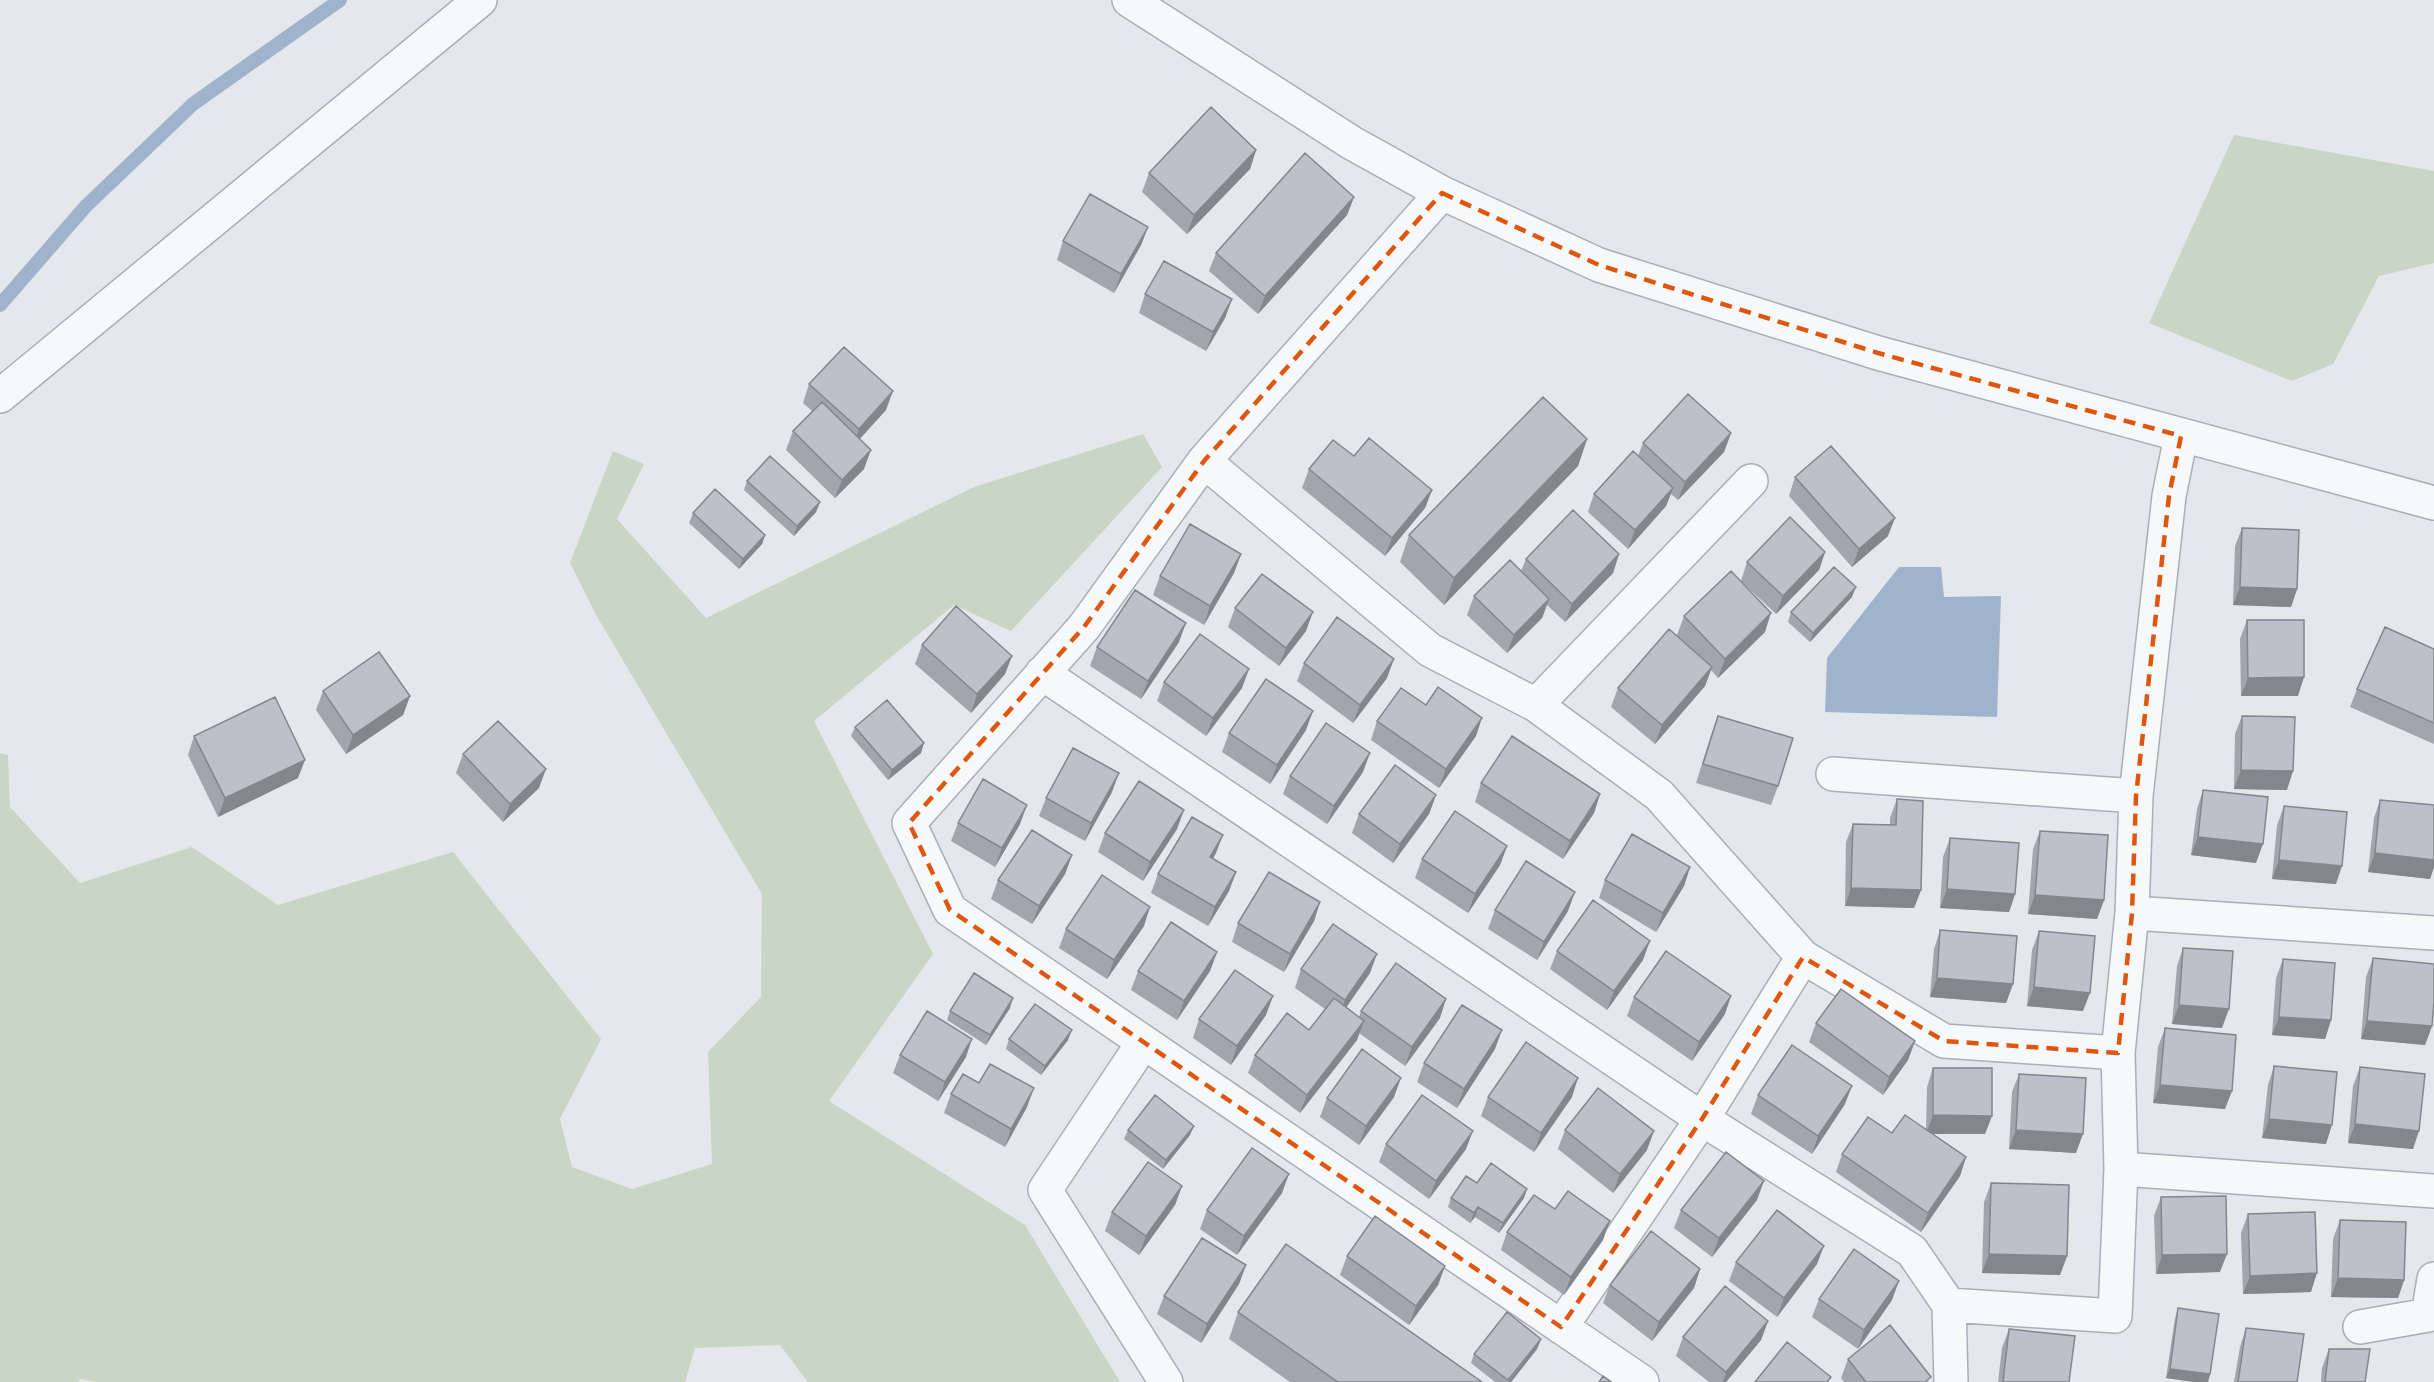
<svg xmlns="http://www.w3.org/2000/svg" width="2434" height="1382" viewBox="0 0 2434 1382" font-family="'Roboto Condensed',sans-serif">
<style>
.green{fill:#c9d6c5}
.water{fill:#9fb4cc}
.lines{fill:none;stroke-linecap:round;stroke-linejoin:round}
.stream{stroke:#9fb4cc;stroke-width:14}
.minor-casing{stroke:#a9aeb7;stroke-width:36}
.minor{stroke:#f7f8fa;stroke-width:33}
.wall{fill:#a1a5ae}
.shaded-wall{fill:#83868d}
.building{fill:#bbc0ca;stroke:#83868d;stroke-width:1.5}
.marked{fill:none;stroke:#df570f;stroke-width:4.5;stroke-dasharray:12 8;stroke-linejoin:round}
</style>
<rect width="100%" height="100%" fill="#e4e7ec"/>
<path class="green" d="M2234,135L2434,171V263L2379,276L2333,364L2292,381L2149,323Z
M1143,434L1162,467L1011,631L954,605L814,721L933,954L829,1101L1025,1225L1120,1382H808L780,1345L695,1348L685,1382H96L80,1379L78,1382H0V753L8,755L10,807L80,883L192,847L278,905L453,852L601,1039L560,1119L572,1167L632,1189L712,1164L708,1052L761,997L762,894L596,615L570,563L613,451L644,464L617,519L706,618L974,487Z"/>
<path class="water" d="M1899,567H1941L1944,597L2001,596L1997,717L1825,712L1827,658Z"/>
<g class="lines">
<path class="stream" d="M0,305L86,206L193,104L340,0"/>
<g class="minor-casing">
<path id="minor" d="M1129,0L1352,143L1442,193L1599,265L1878,353L2434,503
M1442,193L1204,461L1084,627L909,823L950,910L1642,1382
M0,396L480,0
M1204,461L1430,650L1536,705L1659,795L1803,957L1944,1041L2118,1053
M1042,673L1702,1119L1912,1251L1949,1305L1951,1382
M1536,705L1751,481
M1833,774L2136,796
M2132,913L2434,933
M1143,1043L1045,1190L1166,1382
M2121,1169L2434,1191
M1949,1305L2115,1316L2121,1169L2118,1053L2132,913L2136,796L2169,496L2181,436
M1561,1327L1702,1119L1803,957
M2360,1327L2428,1315L2434,1279"/>
</g>
<use href="#minor" class="minor"/>
</g>
<path class="wall" d="M1256,150L1250,169L1187,234L1142,192L1149,173Z
M1354,197L1347,215L1258,314L1209,271L1216,253Z
M1148,227L1141,245L1114,293L1057,260L1063,241Z
M1145,294L1232,299L1225,318L1206,351L1139,313Z
M809,384L886,410L860,439L864,469L835,498L786,450L793,431L812,411L803,403Z
M1731,433L1724,452L1678,500L1671,494L1666,506L1628,549L1588,512L1594,494L1638,456L1643,443Z
M1587,439L1578,466L1444,605L1400,562L1409,535Z
M1354,456L1432,490L1425,508L1385,556L1302,488L1309,469Z
M1795,477L1888,536L1852,567L1789,496Z
M747,481L820,502L816,512L794,536L744,490Z
M693,513L765,535L762,544L739,569L689,523Z
M2242,528L2297,589L2291,607L2233,605L2235,546Z
M1825,552L1819,570L1776,614L1741,581L1747,562Z
M1241,554L1234,573L1204,625L1153,595L1160,576Z
M1619,554L1613,573L1565,622L1547,605L1542,618L1507,653L1467,615L1474,596L1521,571L1526,559Z
M1852,597L1810,642L1788,622L1791,612Z
M1235,608L1306,631L1279,666L1228,627Z
M1684,616L1765,632L1718,678L1711,670L1705,686L1655,744L1611,707L1618,688L1685,644L1677,635Z
M2247,620L2298,696H2241L2240,639Z
M1179,642L1141,699L1090,666L1097,647Z
M922,645L1012,656L1005,674L971,713L915,664Z
M2434,649V744L2350,707L2357,689Z
M1304,663L1387,678L1353,723L1297,681Z
M1164,682L1242,688L1206,736L1157,701Z
M323,691L410,696L403,715L346,754L316,710Z
M1426,705L1476,736L1439,788L1371,740L1377,721Z
M1718,716L1778,786L1771,805L1696,783L1711,735Z
M2242,716L2287,790L2234,789L2235,734Z
M855,727L921,753L888,780L851,736Z
M1306,730L1270,784L1222,752L1229,733Z
M194,736L298,778L218,817L188,755Z
M463,754L539,788L503,822L456,773Z
M1363,772L1327,824L1283,794L1290,776Z
M1481,783L1600,794L1594,813L1563,859L1475,802Z
M2203,790L2256,863L2191,855L2197,809Z
M1112,792L1085,841L1039,816L1046,798Z
M1436,795L1429,814L1393,863L1352,833L1359,814Z
M1897,799L1921,890L1914,908L1845,906L1846,842L1853,824H1890V818Z
M2380,800L2434,805V867L2430,879L2368,872L2374,818Z
M2284,806L2336,884L2272,879L2277,825Z
M958,823L1020,824L995,867L951,841Z
M1177,829L1143,881L1098,852L1105,833Z
M2040,831L2104,900L2097,919L2028,914L2033,849Z
M1950,838L2015,894L2009,912L1940,908L1943,857Z
M1507,846L1500,865L1468,913L1415,878L1422,859Z
M1216,853L1213,859L1236,872L1229,891L1208,926L1151,893L1158,874Z
M1072,855L1065,874L1032,924L991,899L998,880Z
M1690,867L1684,886L1656,932L1599,898L1605,880Z
M1320,902L1314,921L1284,972L1232,942L1238,923Z
M1495,910L1568,911L1537,960L1488,929Z
M1144,926L1107,979L1059,948L1066,929Z
M1940,930L2013,984L2006,1003L1930,997L1934,949Z
M2039,931L2083,1011L2027,1006L2032,950Z
M2183,948L2222,1028L2172,1024L2177,966Z
M1557,951L1643,960L1607,1010L1550,969Z
M1217,952L1210,971L1177,1020L1131,990L1138,971Z
M2373,958L2432,1026L2425,1045L2361,1039L2366,977Z
M2283,959L2331,1020L2325,1039L2272,1035L2276,978Z
M1301,969L1370,973L1346,1007L1359,1017L1361,1011L1440,1018L1405,1066L1359,1033L1357,1040L1300,1113L1248,1073L1255,1055L1309,1030L1325,1009L1295,988Z
M1634,997L1725,1014L1692,1061L1627,1016Z
M1010,1008L986,1045L947,1020L950,1011Z
M1266,1015L1231,1065L1193,1038L1199,1019Z
M1816,1023L1915,1041L1908,1060L1883,1095L1809,1042Z
M2165,1028L2225,1109L2153,1103L2158,1047Z
M1009,1039L1068,1040L1041,1075L1006,1049Z
M1495,1049L1457,1108L1417,1082L1424,1063Z
M900,1055L966,1057L938,1101L893,1073Z
M2274,1066L2326,1144L2262,1138L2268,1085Z
M2360,1067L2413,1149L2348,1143L2353,1086Z
M1933,1068L1992,1116L1985,1134H1933L1966,1157L1960,1176L1921,1232L1836,1172L1842,1154L1892,1133L1926,1129L1927,1087Z
M2019,1074L2076,1153L2009,1149L2012,1092Z
M979,1083L1027,1107L1005,1147L944,1113L951,1094Z
M1758,1095L1845,1104L1812,1154L1751,1114Z
M1394,1097L1359,1145L1320,1117L1327,1098Z
M1488,1097H1572L1534,1152L1481,1116Z
M1128,1130L1190,1135L1163,1169L1124,1139Z
M1565,1130L1647,1150L1613,1193L1558,1149Z
M1386,1144L1466,1149L1429,1199L1379,1162Z
M1477,1183L1524,1198L1499,1233L1475,1217L1470,1223L1448,1207L1451,1198Z
M1991,1183L2067,1256L2060,1275L1982,1273L1984,1202Z
M1182,1186L1175,1205L1139,1255L1105,1231L1112,1212Z
M1282,1193L1237,1255L1200,1229L1207,1210Z
M2161,1197L2220,1272L2156,1274L2154,1216Z
M1757,1200L1712,1257L1674,1228L1681,1210Z
M1555,1209L1603,1240L1564,1295L1501,1250L1507,1232Z
M2248,1214L2311,1292L2243,1294L2241,1233Z
M2340,1220L2404,1280L2398,1298L2331,1297L2333,1239Z
M1347,1256L1445,1266L1438,1285L1409,1325L1340,1275Z
M1736,1262L1817,1264L1777,1317L1729,1281Z
M1246,1265L1239,1284L1201,1343L1157,1314L1164,1296Z
M1700,1269L1694,1288L1652,1341L1603,1303L1610,1285Z
M1819,1299L1892,1300L1858,1349L1812,1317Z
M2178,1308L2210,1374L2208,1382H2194L2166,1378L2175,1318Z
M1238,1312L1482,1382H1290L1229,1339Z
M1768,1321L1761,1340L1726,1382H1709L1676,1356L1683,1337Z
M2246,1328L2297,1382H2234L2240,1347Z
M2009,1329L2069,1382H1998L2002,1348Z
M1541,1339L1537,1349L1511,1382H1495L1471,1363L1474,1354Z
M2329,1349L2365,1382H2321L2322,1368Z
M1848,1359L1929,1382H1844L1841,1378Z"/>
<path class="shaded-wall" d="M1256,150L1250,169L1187,234L1194,215Z
M1354,197L1347,215L1258,314L1265,296Z
M1148,227L1141,245L1114,293L1121,274Z
M1232,299L1225,318L1206,351L1213,332Z
M893,391L886,410L852,447L859,429Z
M1731,433L1724,452L1678,500L1685,482Z
M1587,439L1578,466L1444,605L1454,578Z
M871,450L864,469L835,498L842,480Z
M1673,488L1666,506L1628,549L1635,530Z
M1432,490L1425,508L1385,556L1392,538Z
M820,502L816,512L794,536L797,526Z
M1895,518L1888,536L1852,567L1859,549Z
M765,535L762,544L739,569L743,559Z
M1825,552L1819,570L1776,614L1783,596Z
M1241,554L1234,573L1204,625L1210,606Z
M1619,554L1613,573L1565,622L1572,604Z
M1856,587L1852,597L1810,642L1813,633Z
M2240,587L2297,589L2291,607L2233,605Z
M1549,599L1542,618L1507,653L1514,635Z
M1313,612L1306,631L1279,666L1286,648Z
M1771,613L1765,632L1718,678L1725,659Z
M1186,623L1179,642L1141,699L1148,681Z
M1012,656L1005,674L971,713L977,694Z
M1394,659L1387,678L1353,723L1360,705Z
M1712,667L1705,686L1655,744L1662,725Z
M1249,669L1242,688L1206,736L1213,718Z
M2304,677L2298,696H2241L2248,678Z
M410,696L403,715L346,754L353,735Z
M1313,711L1306,730L1270,784L1277,765Z
M1482,718L1476,736L1439,788L1446,769Z
M924,743L921,753L888,780L892,770Z
M1370,753L1363,772L1327,824L1334,806Z
M305,760L298,778L218,817L225,798Z
M546,769L539,788L503,822L510,804Z
M2241,770L2293,771L2287,790L2234,789Z
M1119,773L1112,792L1085,841L1091,823Z
M1600,794L1594,813L1563,859L1570,841Z
M1436,795L1429,814L1393,863L1400,844Z
M1027,805L1020,824L995,867L1002,848Z
M1184,810L1177,829L1143,881L1150,862Z
M1223,835L1216,853L1203,876L1210,857Z
M2198,837L2263,844L2256,863L2191,855Z
M1507,846L1500,865L1468,913L1475,894Z
M2375,853L2434,860V867L2430,879L2368,872Z
M1072,855L1065,874L1032,924L1039,906Z
M2279,860L2342,866L2336,884L2272,879Z
M1690,867L1684,886L1656,932L1663,913Z
M1236,872L1229,891L1208,926L1215,907Z
M1851,888L1921,890L1914,908L1845,906Z
M1947,889L2015,894L2009,912L1940,908Z
M1575,892L1568,911L1537,960L1544,942Z
M2035,895L2104,900L2097,919L2028,914Z
M1320,902L1314,921L1284,972L1290,954Z
M1150,907L1144,926L1107,979L1114,960Z
M1650,941L1643,960L1607,1010L1614,991Z
M1217,952L1210,971L1177,1020L1184,1001Z
M1377,954L1370,973L1339,1018L1345,1000Z
M1937,978L2013,984L2006,1003L1930,997Z
M2034,987L2090,993L2083,1011L2027,1006Z
M1273,996L1266,1015L1231,1065L1237,1046Z
M1731,996L1725,1014L1692,1061L1699,1042Z
M1013,998L1010,1008L986,1045L990,1035Z
M1446,999L1440,1018L1405,1066L1412,1047Z
M2179,1005L2229,1009L2222,1028L2172,1024Z
M2279,1017L2331,1020L2325,1039L2272,1035Z
M1364,1021L1357,1040L1300,1113L1307,1095Z
M2367,1021L2432,1026L2425,1045L2361,1039Z
M1072,1030L1068,1040L1041,1075L1045,1066Z
M1502,1030L1495,1049L1457,1108L1464,1089Z
M972,1039L966,1057L938,1101L945,1082Z
M1915,1041L1908,1060L1883,1095L1889,1077Z
M1401,1078L1394,1097L1359,1145L1366,1126Z
M1578,1078L1572,1097L1534,1152L1541,1133Z
M2160,1085L2232,1091L2225,1109L2153,1103Z
M1852,1086L1845,1104L1812,1154L1818,1136Z
M1034,1088L1027,1107L1005,1147L1011,1129Z
M1933,1115L1992,1116L1985,1134H1926Z
M2269,1119L2332,1125L2326,1144L2262,1138Z
M2355,1124L2419,1131L2413,1149L2348,1143Z
M1194,1126L1190,1135L1163,1169L1166,1160Z
M2016,1130L2083,1134L2076,1153L2009,1149Z
M1473,1131L1466,1149L1429,1199L1436,1181Z
M1654,1131L1647,1150L1613,1193L1620,1174Z
M1966,1157L1960,1176L1921,1232L1928,1213Z
M1289,1174L1282,1193L1237,1255L1244,1236Z
M1764,1181L1757,1200L1712,1257L1719,1238Z
M1182,1186L1175,1205L1139,1255L1146,1236Z
M1527,1189L1524,1198L1499,1233L1503,1223Z
M1478,1207L1475,1217L1470,1223L1474,1213Z
M1610,1221L1603,1240L1564,1295L1571,1277Z
M1824,1246L1817,1264L1777,1317L1784,1298Z
M1989,1254L2067,1256L2060,1275L1982,1273Z
M2227,1254L2220,1272L2156,1274L2162,1255Z
M1246,1265L1239,1284L1201,1343L1207,1324Z
M1445,1266L1438,1285L1409,1325L1416,1306Z
M1700,1269L1694,1288L1652,1341L1659,1322Z
M2317,1273L2311,1292L2243,1294L2250,1276Z
M2338,1278L2404,1280L2398,1298L2331,1297Z
M1899,1281L1892,1300L1858,1349L1864,1330Z
M1768,1321L1761,1340L1726,1382H1723L1726,1372Z
M1541,1339L1537,1349L1511,1382H1508Z
M2170,1369L2210,1374L2208,1382H2194L2166,1378Z"/>
<path class="building" d="M1211,107L1256,150L1194,215L1149,173Z
M1305,153L1354,197L1265,296L1216,253Z
M1090,194L1148,227L1121,274L1063,241Z
M1164,261L1232,299L1213,332L1145,294Z
M844,347L893,391L859,429L809,384Z
M1688,394L1731,433L1685,482L1643,443Z
M1543,397L1587,439L1454,578L1409,535Z
M822,402L871,450L842,480L793,431Z
M1369,438L1432,490L1392,538L1309,469L1333,440L1354,456Z
M1831,446L1895,518L1859,549L1795,477Z
M1633,451L1673,488L1635,530L1594,494Z
M770,456L820,502L797,526L747,481Z
M715,489L765,535L743,559L693,513Z
M1573,510L1619,554L1572,604L1526,559Z
M1790,517L1825,552L1783,596L1747,562Z
M1190,524L1241,554L1210,606L1160,576Z
M2242,528L2299,530L2297,589L2240,587Z
M1510,560L1549,599L1514,635L1474,596Z
M1834,567L1856,587L1813,633L1791,612Z
M1731,571L1771,613L1725,659L1684,616Z
M1262,574L1313,612L1286,648L1235,608Z
M1135,590L1186,623L1148,681L1097,647Z
M956,606L1012,656L977,694L922,645Z
M1337,617L1394,659L1360,705L1304,663Z
M2247,620H2304V677L2248,678Z
M2385,627L2434,649V723L2357,689Z
M1669,629L1712,667L1662,725L1618,688Z
M1200,634L1249,669L1213,718L1164,682Z
M379,652L410,696L353,735L323,691Z
M1266,679L1313,711L1277,765L1229,733Z
M1438,687L1482,718L1446,769L1377,721L1401,688L1426,705Z
M275,697L305,760L225,798L194,736Z
M887,700L924,743L892,770L855,727Z
M1718,716L1793,738L1778,786L1703,764Z
M2242,716L2295,717L2293,771L2241,770Z
M498,721L546,769L510,804L463,754Z
M1326,723L1370,753L1334,806L1290,776Z
M1512,736L1600,794L1570,841L1481,783Z
M1073,748L1119,773L1091,823L1046,798Z
M1395,765L1436,795L1400,844L1359,814Z
M983,779L1027,805L1002,848L958,823Z
M1139,781L1184,810L1150,862L1105,833Z
M2203,790L2268,797L2263,844L2198,837Z
M1897,799L1923,801L1921,890L1851,888L1853,824L1896,825Z
M2380,800L2434,805V860L2375,853Z
M2284,806L2347,812L2342,866L2279,860Z
M1455,811L1507,846L1475,894L1422,859Z
M1192,817L1223,835L1210,857L1236,872L1215,907L1158,874Z
M1032,830L1072,855L1039,906L998,880Z
M2040,831L2108,835L2104,900L2035,895Z
M1632,834L1690,867L1663,913L1605,880Z
M1950,838L2019,843L2015,894L1947,889Z
M1526,861L1575,892L1544,942L1495,910Z
M1269,872L1320,902L1290,954L1238,923Z
M1102,875L1150,907L1114,960L1066,929Z
M1593,900L1650,941L1614,991L1557,951Z
M1171,922L1217,952L1184,1001L1138,971Z
M1333,924L1377,954L1345,1000L1301,969Z
M1940,930L2017,936L2013,984L1937,978Z
M2039,931L2095,936L2090,993L2034,987Z
M2183,948L2233,951L2229,1009L2179,1005Z
M1666,951L1731,996L1699,1042L1634,997Z
M2373,958L2434,964V1002L2432,1026L2367,1021Z
M2283,959L2335,963L2331,1020L2279,1017Z
M1396,963L1446,999L1412,1047L1361,1011Z
M1235,970L1273,996L1237,1046L1199,1019Z
M974,973L1013,998L990,1035L950,1011Z
M1841,989L1915,1041L1889,1077L1816,1023Z
M1334,998L1364,1021L1307,1095L1255,1055L1287,1013L1309,1030Z
M1035,1004L1072,1030L1045,1066L1009,1039Z
M1462,1005L1502,1030L1464,1089L1424,1063Z
M927,1011L972,1039L945,1082L900,1055Z
M2165,1028L2236,1035L2232,1091L2160,1085Z
M1526,1042L1578,1078L1541,1133L1488,1097Z
M1792,1045L1852,1086L1818,1136L1758,1095Z
M1362,1049L1401,1078L1366,1126L1327,1098Z
M990,1064L1034,1088L1011,1129L951,1094L963,1074L979,1083Z
M2274,1066L2337,1072L2332,1125L2269,1119Z
M2360,1067L2425,1074L2419,1131L2355,1124Z
M1933,1068H1992V1116L1933,1115Z
M2019,1074L2086,1078L2083,1134L2016,1130Z
M1598,1088L1654,1131L1620,1174L1565,1130Z
M1155,1095L1194,1126L1166,1160L1128,1130Z
M1422,1095L1473,1131L1436,1181L1386,1144Z
M1905,1115L1966,1157L1928,1213L1842,1154L1868,1117L1892,1133Z
M1252,1148L1289,1174L1244,1236L1207,1210Z
M1726,1152L1764,1181L1719,1238L1681,1210Z
M1148,1162L1182,1186L1146,1236L1112,1212Z
M1491,1163L1527,1189L1503,1223L1478,1207L1474,1213L1451,1198L1466,1176L1477,1183Z
M1991,1183L2069,1185L2067,1256L1989,1254Z
M1568,1191L1610,1221L1571,1277L1507,1232L1534,1195L1555,1209Z
M2226,1196L2227,1254L2162,1255L2161,1197Z
M1777,1210L1824,1246L1784,1298L1736,1262Z
M2315,1212L2317,1273L2250,1276L2248,1214Z
M1375,1216L1445,1266L1416,1306L1347,1256Z
M2340,1220L2406,1222L2404,1280L2338,1278Z
M1651,1231L1700,1269L1659,1322L1610,1285Z
M1202,1238L1246,1265L1207,1324L1164,1296Z
M1286,1244L1482,1382H1338L1238,1312Z
M1854,1249L1899,1281L1864,1330L1819,1299Z
M1725,1286L1768,1321L1726,1372L1683,1337Z
M2178,1308L2219,1314L2210,1374L2170,1369Z
M1507,1312L1541,1339L1508,1380L1474,1354Z
M1890,1325L1931,1377L1925,1382H1866L1848,1359Z
M2246,1328L2304,1334L2297,1382H2238Z
M2009,1329L2075,1336L2069,1382H2003Z
M1787,1342L1831,1377L1827,1382H1755Z
M2329,1349H2370L2365,1382H2325Z
M1603,1376L1611,1382H1599Z"/>
<path class="marked" d="M1442,193L1599,265L1878,353L2181,436L2169,496L2136,796L2132,913L2118,1053L1944,1041L1803,957L1702,1119L1561,1327L950,910L909,823L1084,627L1204,461Z"/>
</svg>
